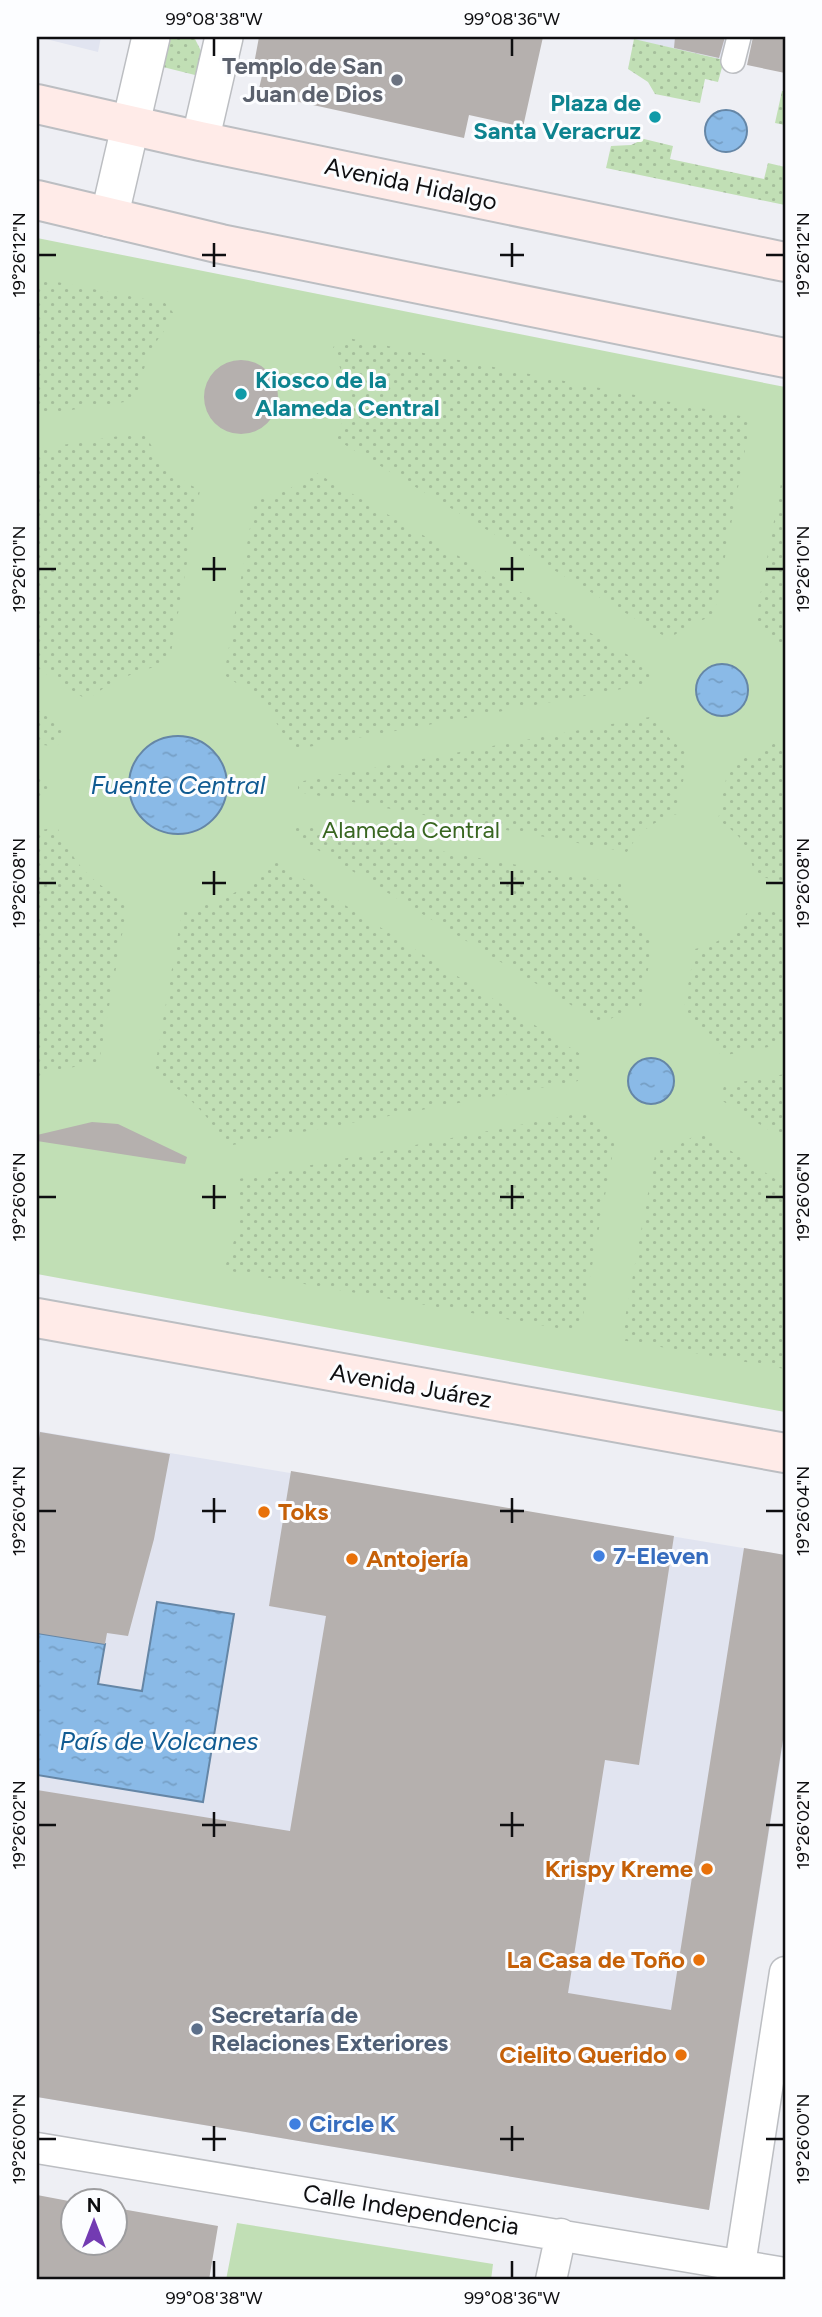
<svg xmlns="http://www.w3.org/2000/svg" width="822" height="2317" viewBox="0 0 822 2317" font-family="Figtree,sans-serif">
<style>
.built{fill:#e1e4f0}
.green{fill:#c1dfb5}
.garden{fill:url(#garden-dots)}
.water{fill:url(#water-ripples);stroke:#6586a6;stroke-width:2}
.building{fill:#b5b0ae}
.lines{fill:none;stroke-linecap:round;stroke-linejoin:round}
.pedestrian-casing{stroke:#bcbec2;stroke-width:26}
.minor-casing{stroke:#bcbec2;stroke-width:33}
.tertiary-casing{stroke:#bcbec2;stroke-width:40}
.secondary-casing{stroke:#bcbec2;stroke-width:42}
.pedestrian{stroke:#fff;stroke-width:23}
.minor{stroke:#fff;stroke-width:30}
.tertiary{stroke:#fff;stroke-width:37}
.secondary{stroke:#ffebe8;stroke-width:38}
.ticks{fill:none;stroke:#0e0e10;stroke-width:2.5}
.worship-dot{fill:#6b7280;stroke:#fcfdff;stroke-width:2.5}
.culture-dot{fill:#0f9aa8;stroke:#fcfdff;stroke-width:2.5}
.food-dot{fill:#e8710a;stroke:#fcfdff;stroke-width:2.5}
.shop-dot{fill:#3f7fe0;stroke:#fcfdff;stroke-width:2.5}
.service-dot{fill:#5c6f8a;stroke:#fcfdff;stroke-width:2.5}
.labels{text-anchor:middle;stroke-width:6;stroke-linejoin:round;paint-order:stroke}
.worship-label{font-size:24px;font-weight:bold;fill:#5b616d;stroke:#fcfdff;text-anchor:end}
.culture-label{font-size:24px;font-weight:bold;fill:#0d838f;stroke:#fcfdff;text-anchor:end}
.street-label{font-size:24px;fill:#0e0e10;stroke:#fcfdff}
.park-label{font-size:24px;fill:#386620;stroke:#fcfdff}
.food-label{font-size:24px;font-weight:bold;fill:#c56008;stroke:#fcfdff;text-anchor:end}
.shop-label{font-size:24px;font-weight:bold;fill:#366cbe;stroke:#fcfdff;text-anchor:start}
.service-label{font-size:24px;font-weight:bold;fill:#4e5e75;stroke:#fcfdff;text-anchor:start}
.water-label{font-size:26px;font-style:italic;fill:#105b92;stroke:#fcfdff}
.neatline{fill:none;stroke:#0e0e10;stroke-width:2.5}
.ticks-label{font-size:18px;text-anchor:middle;fill:#0e0e10}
</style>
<defs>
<pattern id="garden-dots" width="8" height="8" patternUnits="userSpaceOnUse" patternTransform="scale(1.75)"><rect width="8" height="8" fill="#c1dfb5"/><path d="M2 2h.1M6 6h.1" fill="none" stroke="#a5be9b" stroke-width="1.8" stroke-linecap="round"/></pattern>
<pattern id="water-ripples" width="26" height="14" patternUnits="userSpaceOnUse" patternTransform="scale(1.75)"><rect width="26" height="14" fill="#8abae7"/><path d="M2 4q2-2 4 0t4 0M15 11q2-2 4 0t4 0" fill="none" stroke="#769fc5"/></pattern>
</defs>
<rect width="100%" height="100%" fill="#eeeff4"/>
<path class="built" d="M38,37H101L98,52Z
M622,37H730L724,60Z
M37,1431L785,1555V1732L709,2210L37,2097Z"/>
<path class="green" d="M37,238L785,387V1412L37,1274Z
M237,2223L493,2264L491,2280H226Z"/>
<path class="garden" d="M166,37H194L204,57L199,76L159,66Z
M634,39L724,60L718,82L705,79L700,103L655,94L648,82L628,69Z
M782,91H785V125L775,123Z
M644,139L673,146L670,159L764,179L768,163L785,167V205L606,168L611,146L631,145Z
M37,278L165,303L177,317C152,341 142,365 138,400L37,415Z
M348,338L751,418L714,616L690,624L669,639L337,440C348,402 347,384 333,347Z
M144,432C158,460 172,476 200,490L169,664C137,670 113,680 87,700L37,668V449Z
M785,462V651L768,631L755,623Z
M315,472L652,669L649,684L292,750C273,713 259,697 224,675L255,499L286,491Z
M37,710L65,728L57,747L37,744Z
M655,716L665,734L688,755L677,814C654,821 639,831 627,852L298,792V782Z
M776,742L785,747V881L755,876C748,846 744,837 718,820L729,764L761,752Z
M37,777L50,780V795L37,797Z
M293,824L621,884C627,909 634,923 654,939L641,1006L629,1008L602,1024L290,833Z
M57,827C76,866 89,881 128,902L99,1062L49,1072L37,1080V831Z
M274,860L582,1055L578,1081L227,1146C207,1113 186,1093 154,1072L182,911C225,902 243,891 274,860Z
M750,908L785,914V1044L721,1056L709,1033L683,1012L695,949C722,943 736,931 750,908Z
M785,1074V1140L721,1100L724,1085Z
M587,1112L600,1129L615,1141L580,1332L224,1270L239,1226L238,1179Z
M701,1132L785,1185V1369L621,1340L656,1150L677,1146Z"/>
<path class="water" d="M705 131a21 21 0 1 1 42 0a21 21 0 1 1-42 0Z
M696 690a26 26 0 1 1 52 0a26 26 0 1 1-52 0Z
M129 785a49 49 0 1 1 98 0a49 49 0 1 1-98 0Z
M628 1081a23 23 0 1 1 46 0a23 23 0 1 1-46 0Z
M157,1602L234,1614L203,1802L37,1775V1633L105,1644L98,1684L142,1691Z"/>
<path class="building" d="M259,37H543L523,127L469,115L464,138L258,93L264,67L254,64Z
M675,37H725L719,58L674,48Z
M753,37H785V73L747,65Z
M204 397a37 37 0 1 1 74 0a37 37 0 1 1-74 0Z
M92,1122L118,1124L187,1157L185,1164L37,1141V1135Z
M40,1432L170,1454L154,1539L128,1636L107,1633L105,1644L37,1633V1452Z
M291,1471L674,1536L639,1765L605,1760L568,1993L671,2010L744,1548L785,1555V1727L709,2210L37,2097V1790L290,1831L326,1616L269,1606Z
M37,2195L74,2202V2244H116V2208L218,2226L209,2280H37Z"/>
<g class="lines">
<g class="pedestrian-casing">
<path id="pedestrian" d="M733,61L739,37"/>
</g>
<g class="minor-casing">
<path id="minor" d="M37,2148L785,2273
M740,2265L785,1972
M551,2280L561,2234"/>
</g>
<g class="tertiary-casing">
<path id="tertiary" d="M200,141L224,37
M109,218L151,37"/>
</g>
<g class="secondary-casing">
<path id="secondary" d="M37,104L200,141L785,262
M37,200L221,244L785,358
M37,1318L785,1453"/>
</g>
<use href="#pedestrian" class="pedestrian"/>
<use href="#minor" class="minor"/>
<use href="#tertiary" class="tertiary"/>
<use href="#secondary" class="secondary"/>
</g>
<path class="ticks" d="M214,38V56M512,38V56M214,243V267M512,243V267M38,255H56M202,255H226M500,255H524M766,255H784M214,557V581M512,557V581M38,569H56M202,569H226M500,569H524M766,569H784M214,871V895M512,871V895M38,883H56M202,883H226M500,883H524M766,883H784M214,1185V1209M512,1185V1209M38,1197H56M202,1197H226M500,1197H524M766,1197H784M214,1498V1523M512,1498V1523M38,1511H56M202,1511H226M500,1511H524M766,1511H784M214,1812V1837M512,1812V1837M38,1825H56M202,1825H226M500,1825H524M766,1825H784M214,2126V2151M512,2126V2151M38,2139H56M202,2139H226M500,2139H524M766,2139H784M214,2261V2278M512,2261V2278"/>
<circle class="worship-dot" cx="397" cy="80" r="7"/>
<g class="culture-dot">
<circle cx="655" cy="117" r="7"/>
<circle cx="241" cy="394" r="7"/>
</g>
<g class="food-dot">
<circle cx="264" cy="1512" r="7"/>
<circle cx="352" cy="1559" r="7"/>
<circle cx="707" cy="1869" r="7"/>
<circle cx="699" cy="1960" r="7"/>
<circle cx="681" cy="2055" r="7"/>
</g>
<g class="shop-dot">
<circle cx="599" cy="1556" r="7"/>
<circle cx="295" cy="2124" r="7"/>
</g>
<circle class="service-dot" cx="197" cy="2029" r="7"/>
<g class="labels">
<g class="worship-label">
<text x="383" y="74">Templo de San<tspan x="383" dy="28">Juan de Dios</tspan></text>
</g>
<g class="culture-label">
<text x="641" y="111">Plaza de<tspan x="641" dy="28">Santa Veracruz</tspan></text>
<text x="255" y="388" text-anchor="start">Kiosco de la<tspan x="255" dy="28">Alameda Central</tspan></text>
</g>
<g class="street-label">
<text transform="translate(411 184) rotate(12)" y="8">Avenida Hidalgo</text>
<text transform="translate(411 1386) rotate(10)" y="8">Avenida Juárez</text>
<text transform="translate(411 2210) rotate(9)" y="8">Calle Independencia</text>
</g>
<g class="park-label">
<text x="411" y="838">Alameda Central</text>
</g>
<g class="food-label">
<text x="278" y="1520" text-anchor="start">Toks</text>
<text x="366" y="1567" text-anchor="start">Antojería</text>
<text x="693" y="1877">Krispy Kreme</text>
<text x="685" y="1968">La Casa de Toño</text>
<text x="667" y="2063">Cielito Querido</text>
</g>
<g class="shop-label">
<text x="613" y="1564">7-Eleven</text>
<text x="309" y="2132">Circle K</text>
</g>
<g class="service-label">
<text x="211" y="2023">Secretaría de<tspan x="211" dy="28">Relaciones Exteriores</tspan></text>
</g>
<g class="water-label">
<text x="178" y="794">Fuente Central</text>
<text x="159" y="1750">País de Volcanes</text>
</g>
</g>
<rect width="822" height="2317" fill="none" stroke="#fcfdff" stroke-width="77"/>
<g transform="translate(94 2222)"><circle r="33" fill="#fcfdff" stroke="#9d9d9f" stroke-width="2"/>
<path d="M0-5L12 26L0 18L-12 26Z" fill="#733bb2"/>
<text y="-10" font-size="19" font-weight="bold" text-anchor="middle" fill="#0e0e10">N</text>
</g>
<rect x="38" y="38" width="746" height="2240" class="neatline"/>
<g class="ticks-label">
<text x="214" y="25">99°08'38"W</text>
<text x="512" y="25">99°08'36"W</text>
<text transform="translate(19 255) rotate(-90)" y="6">19°26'12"N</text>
<text transform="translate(803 255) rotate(-90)" y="6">19°26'12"N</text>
<text transform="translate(19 569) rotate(-90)" y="6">19°26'10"N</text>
<text transform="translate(803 569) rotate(-90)" y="6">19°26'10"N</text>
<text transform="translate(19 883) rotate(-90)" y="6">19°26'08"N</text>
<text transform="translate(803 883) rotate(-90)" y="6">19°26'08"N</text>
<text transform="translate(19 1197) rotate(-90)" y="6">19°26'06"N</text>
<text transform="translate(803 1197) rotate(-90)" y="6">19°26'06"N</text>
<text transform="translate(19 1511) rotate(-90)" y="6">19°26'04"N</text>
<text transform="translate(803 1511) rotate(-90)" y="6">19°26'04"N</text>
<text transform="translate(19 1825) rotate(-90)" y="6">19°26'02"N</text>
<text transform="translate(803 1825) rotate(-90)" y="6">19°26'02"N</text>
<text transform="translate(19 2139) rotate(-90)" y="6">19°26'00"N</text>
<text transform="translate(803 2139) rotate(-90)" y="6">19°26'00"N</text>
<text x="214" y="2304">99°08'38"W</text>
<text x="512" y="2304">99°08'36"W</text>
</g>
</svg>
